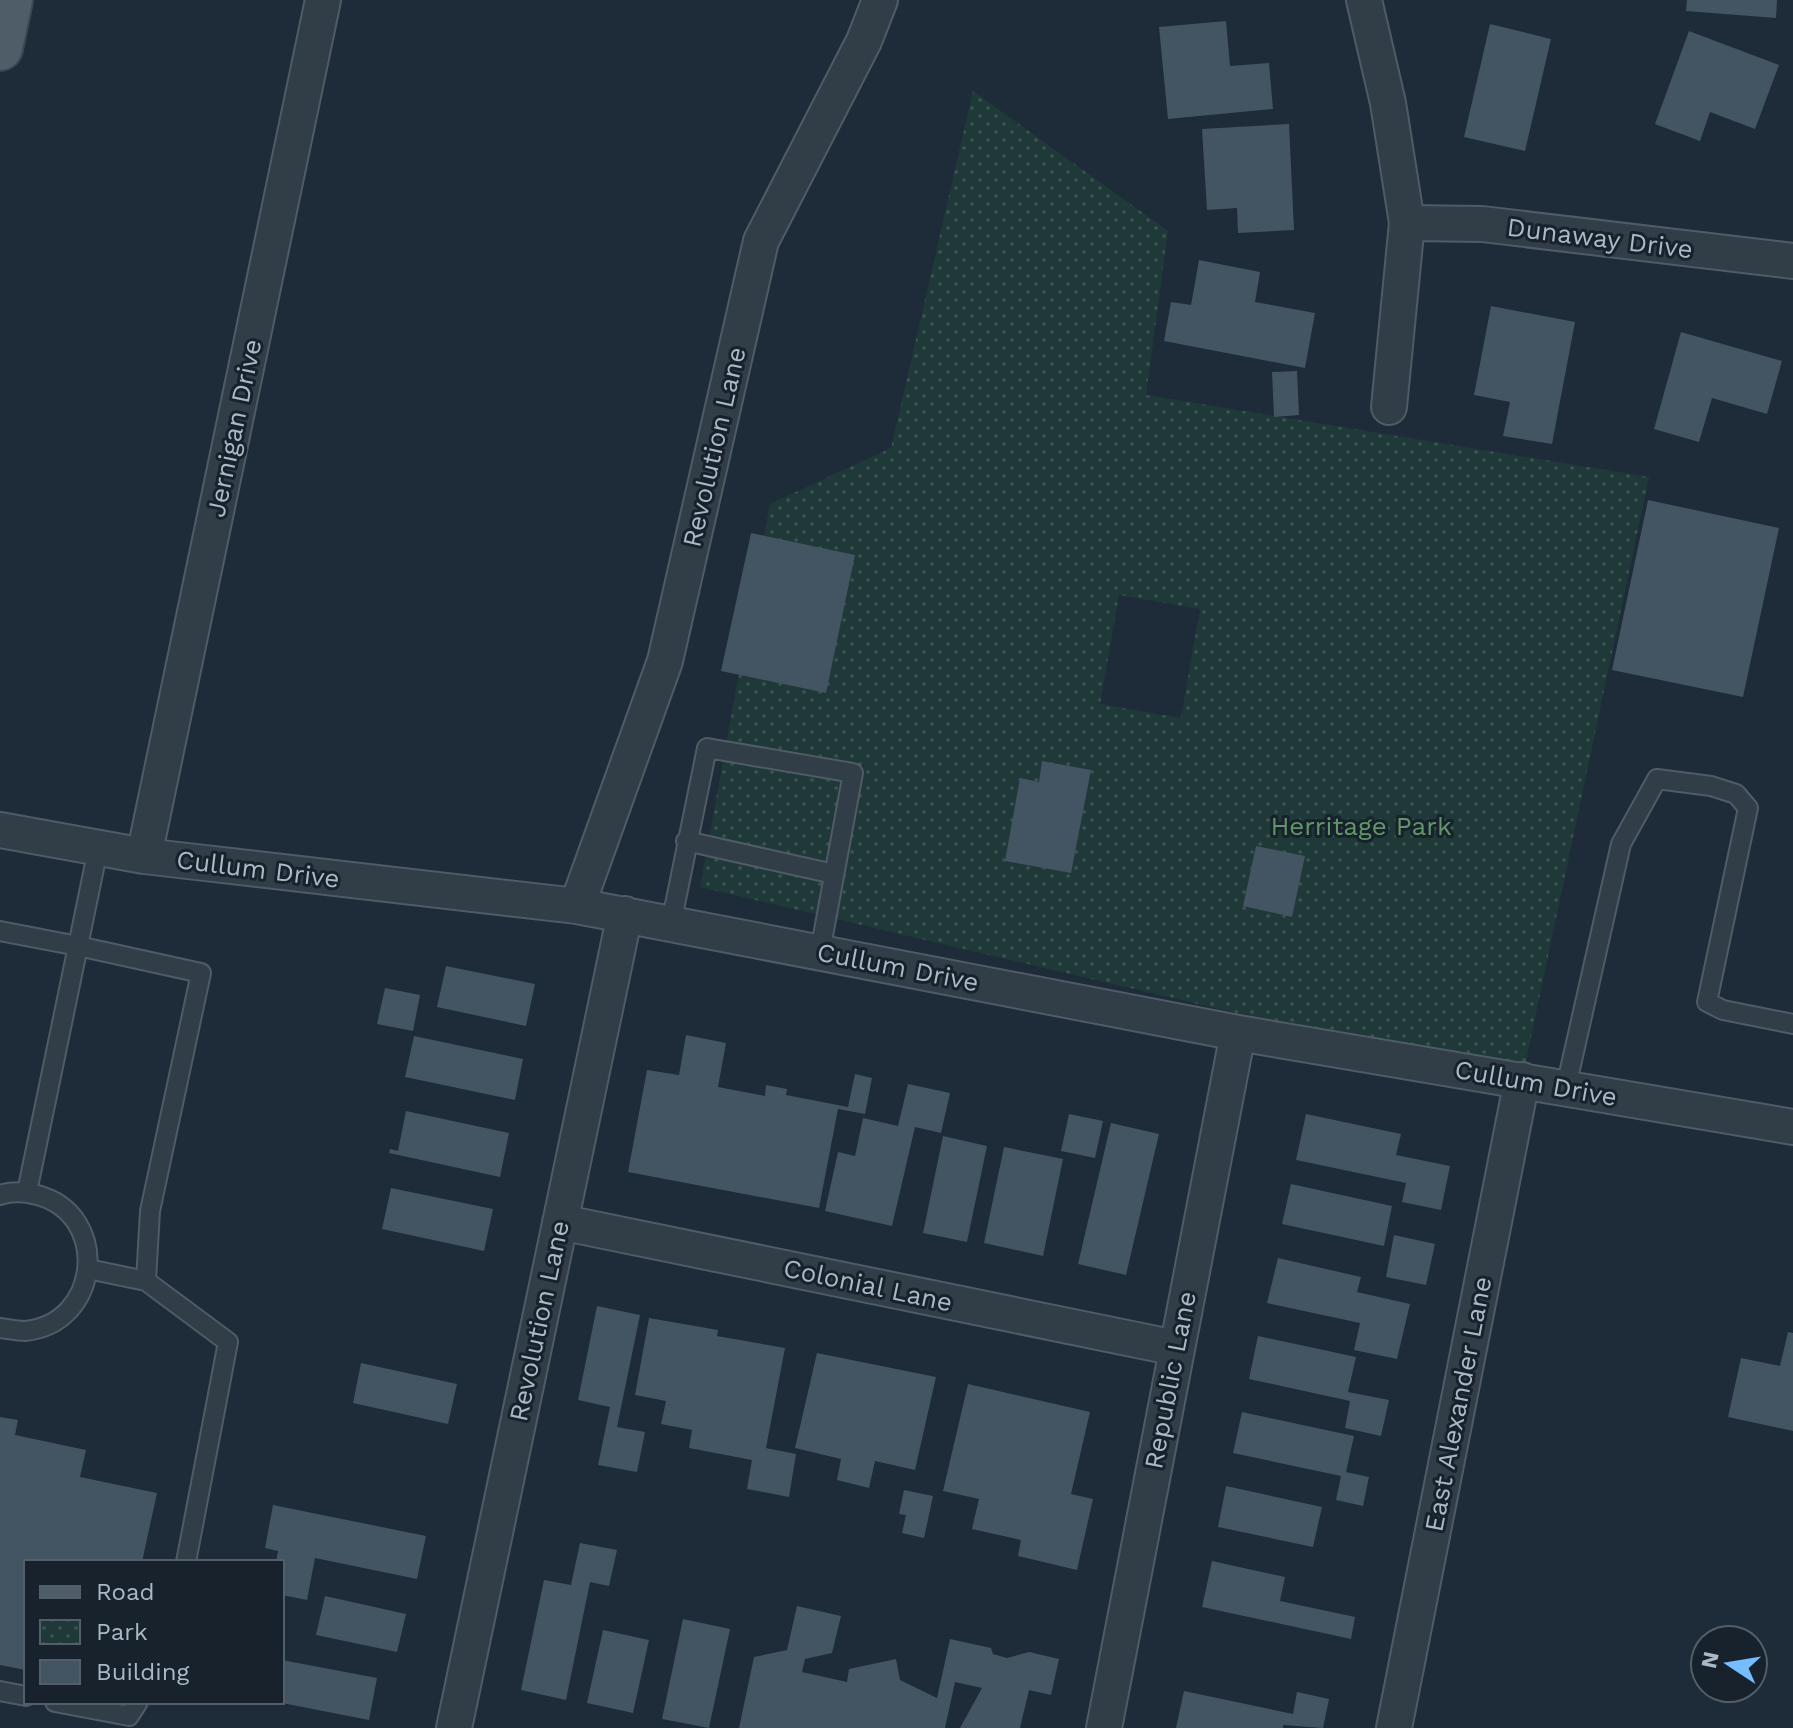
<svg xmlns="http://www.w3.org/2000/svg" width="1793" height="1728" viewBox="0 0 1793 1728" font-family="'Work Sans',sans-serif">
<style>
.park{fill:url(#park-dots);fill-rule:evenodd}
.building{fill:#435462}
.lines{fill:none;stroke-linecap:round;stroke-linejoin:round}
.service-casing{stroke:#4f5b66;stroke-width:22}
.minor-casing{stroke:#4f5b66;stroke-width:38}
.primary-casing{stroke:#3b4751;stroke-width:48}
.service{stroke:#313e48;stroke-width:18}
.minor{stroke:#313e48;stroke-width:34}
.primary{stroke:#4f5d68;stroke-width:44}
.labels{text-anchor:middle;stroke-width:6;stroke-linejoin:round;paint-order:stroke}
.street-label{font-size:26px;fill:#abb8c5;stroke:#17222c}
.park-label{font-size:26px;fill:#619766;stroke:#17222c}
</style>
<defs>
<pattern id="park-dots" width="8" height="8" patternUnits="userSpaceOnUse" patternTransform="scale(2)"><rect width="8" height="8" fill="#1f3938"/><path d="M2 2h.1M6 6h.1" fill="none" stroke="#3d5453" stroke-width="1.8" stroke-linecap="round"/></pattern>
</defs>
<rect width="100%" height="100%" fill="#1d2c38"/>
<path class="park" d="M973,91L1168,231L1146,395L1649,477L1522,1080L700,887L770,504L891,448ZM1119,595L1200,609L1181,718L1100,704Z"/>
<path class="building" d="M1687,0H1777L1776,18L1686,11Z
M1226,21L1230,66L1269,63L1273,109L1168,119L1159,27Z
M1490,24L1551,39L1525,151L1464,137Z
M1689,31L1779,65L1755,129L1710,112L1700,141L1655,124Z
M1289,124L1294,230L1238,233L1237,208L1207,210L1202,129Z
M1199,260L1260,272L1255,302L1315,313L1305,368L1164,341L1171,302L1191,305Z
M1491,306L1575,322L1552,444L1503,436L1510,402L1474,395Z
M1681,332L1782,361L1767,414L1712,398L1699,442L1654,429Z
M1297,371L1299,415L1274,417L1272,372Z
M1648,500L1779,528L1743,697L1612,670Z
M751,533L855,555L826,693L721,671Z
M1042,761L1091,770L1071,873L1005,861L1020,778L1039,782Z
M1256,846L1305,856L1292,917L1243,906Z
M446,966L535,984L526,1026L437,1007Z
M385,988L420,995L413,1031L377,1024Z
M686,1035L726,1043L718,1087L765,1096L766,1085L787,1089L786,1095L848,1107L855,1074L872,1078L865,1114L838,1109L819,1208L628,1172L647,1070L679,1075Z
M414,1036L523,1059L515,1100L405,1077Z
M908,1084L950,1093L941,1133L915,1127L892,1226L825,1211L838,1152L855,1156L863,1118L898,1126Z
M406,1111L509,1133L500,1177L389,1153L390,1149L398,1151Z
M1069,1114L1103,1121L1095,1158L1061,1151Z
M1306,1114L1401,1134L1396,1155L1450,1166L1441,1210L1402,1202L1406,1183L1296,1160Z
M1111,1123L1159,1134L1126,1275L1078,1264Z
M943,1136L987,1146L967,1242L923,1233Z
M1004,1147L1063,1159L1043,1256L984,1243Z
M1291,1184L1392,1206L1384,1246L1282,1224Z
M391,1188L493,1209L484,1251L382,1229Z
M1394,1235L1435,1244L1426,1285L1386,1277Z
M1278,1258L1361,1277L1357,1292L1410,1304L1397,1359L1354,1350L1360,1323L1267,1303Z
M597,1306L640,1315L617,1427L645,1432L637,1472L598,1465L610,1407L578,1400Z
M649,1318L718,1330L717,1336L785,1348L766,1448L796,1454L789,1497L747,1489L752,1460L689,1448L692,1430L661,1424L666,1401L635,1395Z
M1788,1332L1793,1333V1431L1728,1417L1741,1358L1780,1366Z
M1258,1336L1356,1357L1348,1392L1389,1400L1381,1436L1345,1428L1350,1401L1249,1379Z
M817,1353L936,1377L915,1470L875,1461L869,1488L837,1480L841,1459L795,1448Z
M361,1363L457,1384L448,1424L353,1403Z
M968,1384L1090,1412L1071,1494L1093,1499L1077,1570L1018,1556L1021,1540L972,1529L979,1499L943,1491Z
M1242,1412L1354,1436L1346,1472L1369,1477L1363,1506L1336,1500L1341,1476L1233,1453Z
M0,1417L18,1420L15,1435L86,1450L80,1477L157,1493L142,1562H26V1670L0,1665Z
M1226,1486L1322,1507L1313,1547L1218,1527Z
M904,1490L933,1496L924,1538L902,1533L906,1515L899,1514Z
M273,1505L426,1536L417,1579L315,1558L307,1600L282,1595V1562H276L278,1551L265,1548Z
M580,1543L617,1550L609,1586L590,1582L566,1700L521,1690L544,1580L571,1585Z
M1212,1561L1285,1577L1280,1601L1355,1617L1351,1639L1202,1607Z
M325,1596L406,1614L397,1652L316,1635Z
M797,1606L841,1616L832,1653L805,1659L802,1672L847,1682L849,1669L896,1659L900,1680L937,1698L950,1639L991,1648L993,1654L1007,1658L1029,1652L1059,1659L1051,1695L1029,1690L1020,1728H960L982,1688L955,1682L945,1728H739L754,1657L787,1650Z
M683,1619L730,1629L709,1728L662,1719Z
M603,1630L649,1640L633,1713L587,1703Z
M282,1660L377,1678L369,1720L282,1703Z
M1184,1691L1293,1714L1297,1692L1329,1699L1323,1728L1283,1725V1728H1176Z"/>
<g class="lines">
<g class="service-casing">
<path id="service" d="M686,841L834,874
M98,849L78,946L201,973L150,1211L146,1281L228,1342L186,1562
M671,924L707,748L853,773L820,952
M0,931L78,946L27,1192
M1566,1087L1621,844L1657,779L1711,786L1736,794L1748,808L1707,1002L1723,1010L1793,1024
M0,1195C12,1191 25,1192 37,1195C111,1214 101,1324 25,1331C17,1331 8,1329 0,1328
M88,1269L146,1281
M0,1691L26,1696
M55,1702L129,1716L138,1702"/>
</g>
<g class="minor-casing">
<path id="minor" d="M1364,0L1388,103L1407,223L1389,407
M1407,223L1482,224L1793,261
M0,830L144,856L577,906L1238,1033L1793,1127
M144,856L323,0
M577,906L665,661L761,241L864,41L880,0
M560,1222L1176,1348
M454,1728L625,914
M1104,1728L1238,1033
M1394,1728L1522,1080"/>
</g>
<g class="primary-casing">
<path id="primary" d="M0,48L10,0"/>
</g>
<use href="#service" class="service"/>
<use href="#minor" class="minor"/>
<use href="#primary" class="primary"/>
</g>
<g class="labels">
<g class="street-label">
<text transform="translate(1600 238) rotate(7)" y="9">Dunaway Drive</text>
<text transform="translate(234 428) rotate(-78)" y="9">Jernigan Drive</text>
<text transform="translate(714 447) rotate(-77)" y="9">Revolution Lane</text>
<text transform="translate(258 869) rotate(7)" y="9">Cullum Drive</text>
<text transform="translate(898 967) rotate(11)" y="9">Cullum Drive</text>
<text transform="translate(1536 1083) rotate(10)" y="9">Cullum Drive</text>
<text transform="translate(868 1285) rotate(12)" y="9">Colonial Lane</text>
<text transform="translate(539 1321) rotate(-78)" y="9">Revolution Lane</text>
<text transform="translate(1170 1380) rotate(-79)" y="9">Republic Lane</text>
<text transform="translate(1458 1404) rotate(-79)" y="9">East Alexander Lane</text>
</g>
<g class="park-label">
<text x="1361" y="835">Herritage Park</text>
</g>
</g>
<rect x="24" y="1560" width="260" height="144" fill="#17222c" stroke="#525e69" stroke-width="2"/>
<rect x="40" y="1586" width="40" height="12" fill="#4f5d68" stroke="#525e69" stroke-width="2"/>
<text x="96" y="1600" font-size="24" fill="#abb8c5">Road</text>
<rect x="40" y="1620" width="40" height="24" fill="url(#park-dots)" stroke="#525e69" stroke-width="2"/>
<text x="96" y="1640" font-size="24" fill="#abb8c5">Park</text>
<rect x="40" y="1660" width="40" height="24" fill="#435462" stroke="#525e69" stroke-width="2"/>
<text x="96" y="1680" font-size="24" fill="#abb8c5">Building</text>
<g transform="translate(1729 1664) rotate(282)"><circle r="38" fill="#17222c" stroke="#525e69" stroke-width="2"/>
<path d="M0-6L14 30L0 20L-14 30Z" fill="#76bdff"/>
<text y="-12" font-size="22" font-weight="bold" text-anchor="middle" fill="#abb8c5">N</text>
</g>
</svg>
